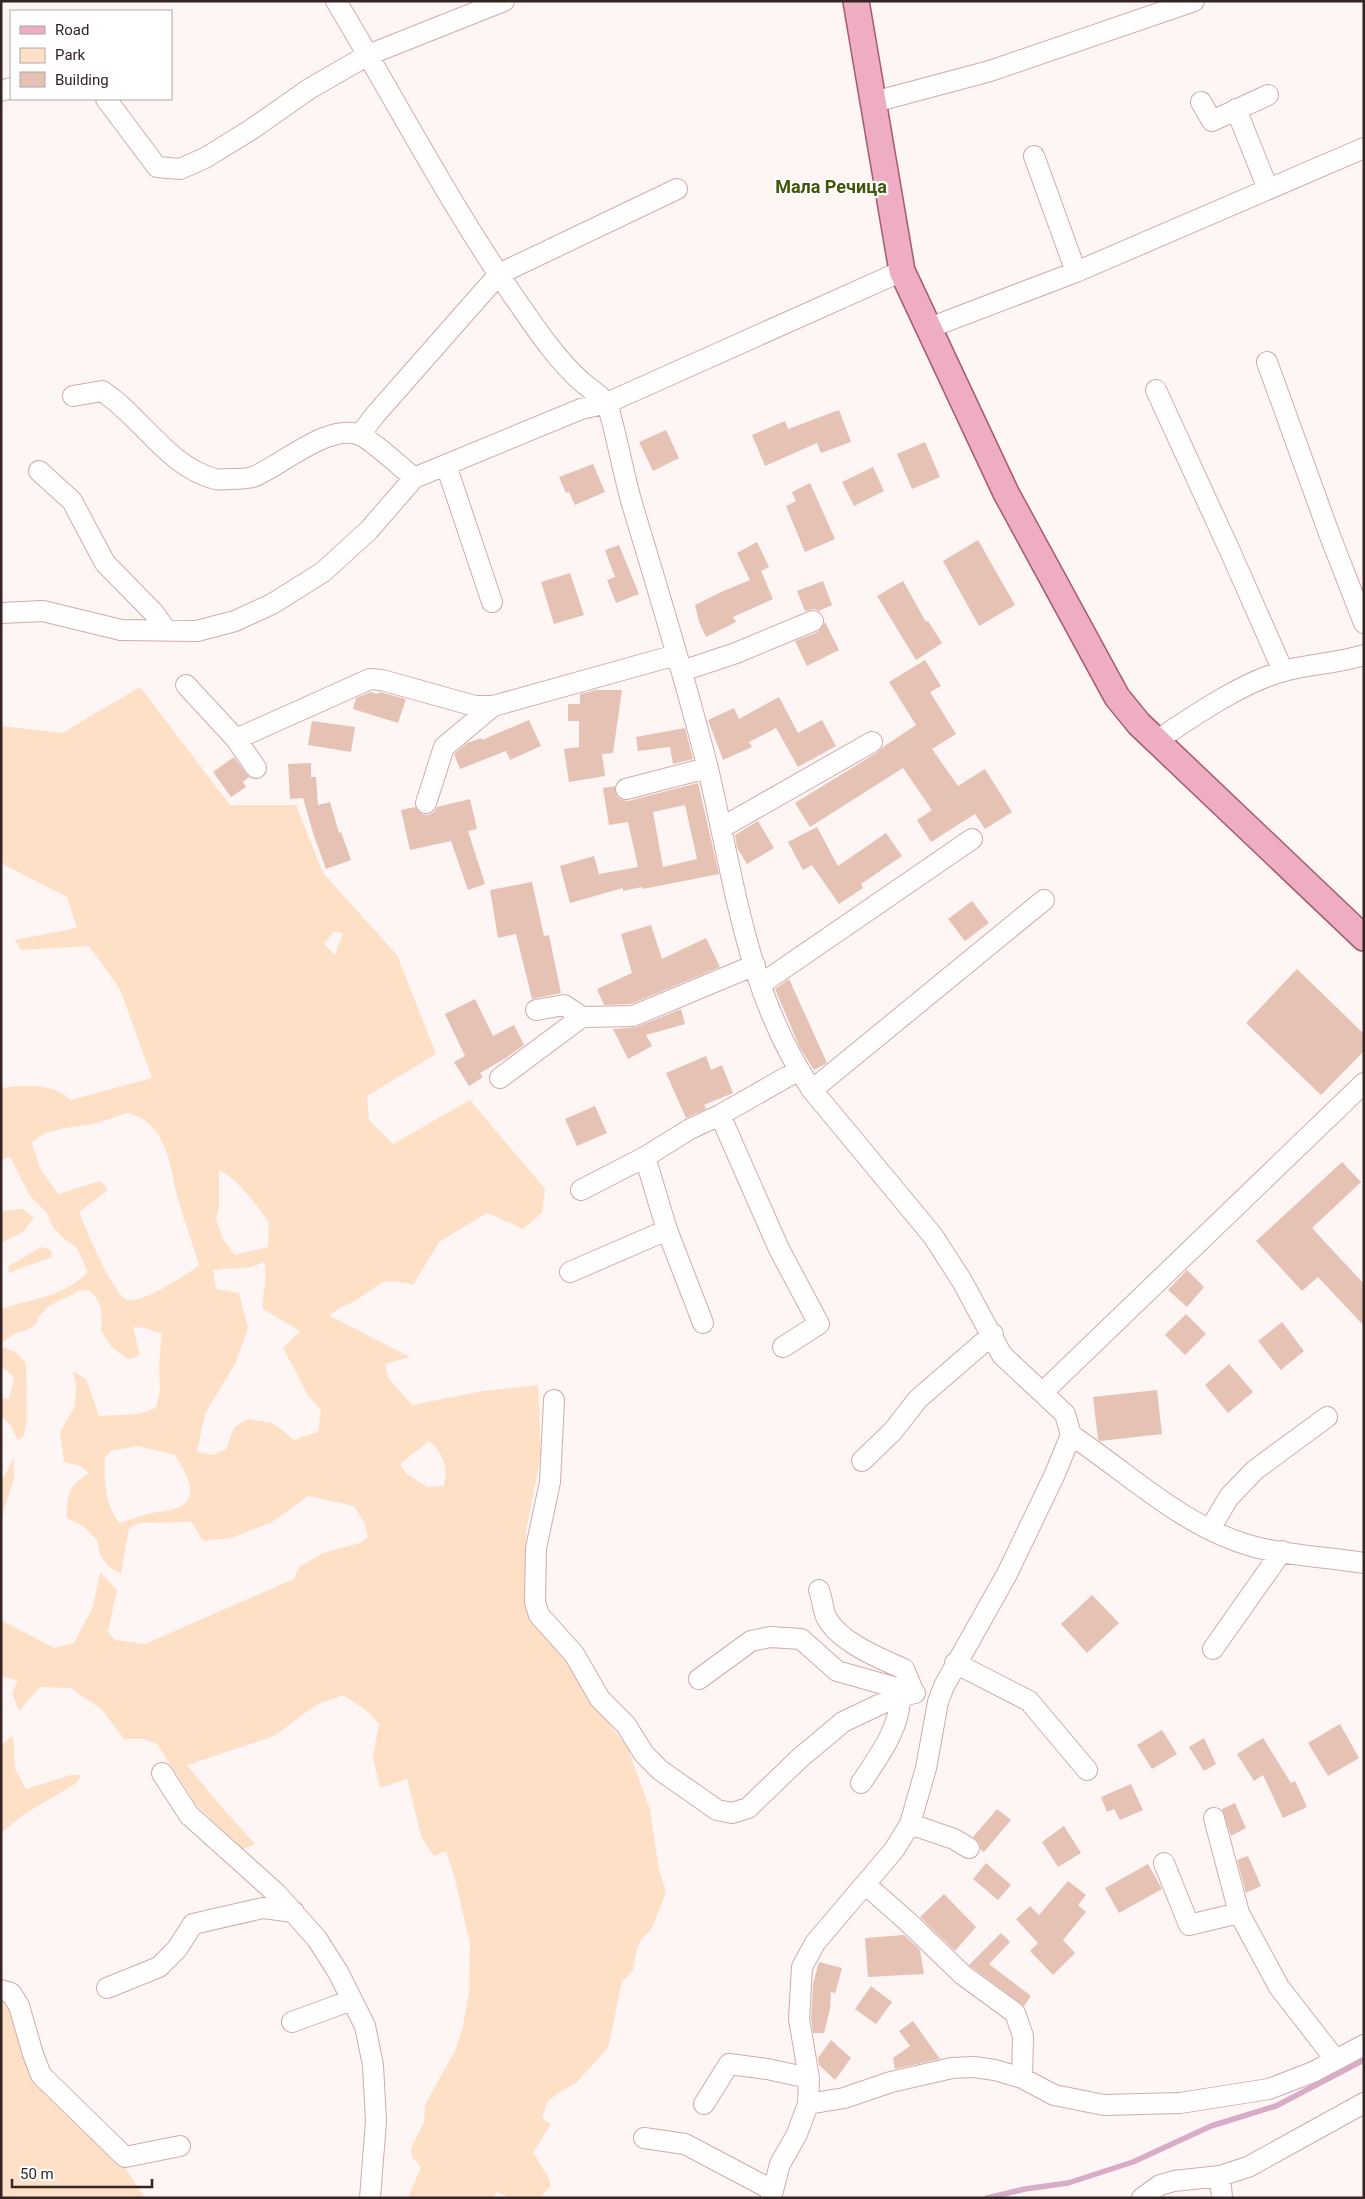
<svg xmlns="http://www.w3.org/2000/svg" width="1365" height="2199" viewBox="0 0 1365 2199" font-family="Roboto,sans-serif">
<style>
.green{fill:#fee0c6;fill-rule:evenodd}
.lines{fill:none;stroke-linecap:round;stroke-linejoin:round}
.stream{stroke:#d8acc8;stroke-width:5.5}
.building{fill:#e6c2b4;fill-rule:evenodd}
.minor-casing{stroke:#d2aba9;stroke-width:22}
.major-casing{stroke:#a65a70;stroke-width:28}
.minor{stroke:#fff;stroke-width:20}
.major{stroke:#eeadc2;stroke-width:25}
.labels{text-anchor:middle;stroke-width:4.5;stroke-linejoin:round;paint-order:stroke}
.quarter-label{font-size:18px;font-weight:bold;fill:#40560a;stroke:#fff}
</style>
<rect width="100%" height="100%" fill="#fef5f5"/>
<path class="green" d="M140,687L230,805H296L323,873L397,955L436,1054L367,1096L369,1120L393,1144L470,1100L545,1189L542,1213L523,1229L487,1213L439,1242L413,1285C379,1277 385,1282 359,1298C349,1306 338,1306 330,1316L410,1357L385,1364L388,1378L412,1405L483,1391L538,1385L541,1456L526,1531L527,1601L533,1618L566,1660L593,1703L628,1748L650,1810L659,1870L666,1892L652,1928L641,1940L637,1949L633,1970L622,1982L608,2048L576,2083L560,2092L548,2101L542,2118L551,2124L533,2153L547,2174L551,2186L539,2198H510L496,2192L493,2198H408L421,2167L412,2157L411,2148L424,2122L425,2105L456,2049L463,2026L469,1992L470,1944L455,1879L446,1851L434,1856L422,1839L407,1779L380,1788L373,1757L379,1724L367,1711L343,1695L316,1705L274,1736L187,1765L218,1803L255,1844L243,1849L197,1806L157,1744L144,1739H124L102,1710L71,1688L40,1687L19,1711L12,1693L18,1681L1,1676V1620L54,1648L74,1643L93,1607L100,1572L117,1590L108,1632L115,1640L145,1644L294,1579L299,1567L323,1553L360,1543L368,1537L365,1524L354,1506L308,1496L272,1522L231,1538L203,1541L192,1522L140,1523L129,1528L121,1574L109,1567L100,1555L97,1540L83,1526L67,1518C67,1493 68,1487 89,1473L80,1466L64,1462L60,1432L75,1406L76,1384L73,1371L86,1379L99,1416L139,1414L156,1408L160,1391L159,1365L162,1334L145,1328L133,1327L140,1356L128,1359L112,1347L101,1331C103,1315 102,1302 90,1291L81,1290L49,1306L39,1316L36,1324L25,1331L16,1333L1,1343V1309C31,1299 66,1296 88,1272L77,1248L62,1237L52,1226L47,1213L30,1196L10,1157L1,1160V1088C27,1085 50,1082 71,1100L152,1078L120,989L89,946L21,950L15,940L77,928L67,897L1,863V726L62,733ZM333,932L343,933L335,955L324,944ZM127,1113C168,1122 170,1167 178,1199C184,1221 193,1243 199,1265C188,1274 140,1305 127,1300C113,1294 86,1229 79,1212L107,1191L106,1187L100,1181L58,1194L40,1168L32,1143C45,1127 77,1128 97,1123C107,1120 117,1116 127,1113ZM219,1170C240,1181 254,1203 269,1222L268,1247L235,1255L223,1239L216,1219L219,1208ZM264,1262C268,1280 262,1291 263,1309L300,1331L283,1348L309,1397L321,1410L318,1432L294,1440L273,1423L247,1419L234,1428L226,1449L213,1455L197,1452L205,1414L236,1362L248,1328L239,1293L216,1289L213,1270L252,1267ZM429,1441C444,1453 448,1468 444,1486L427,1487L406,1473L400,1464ZM138,1446L175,1455C186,1474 204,1499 174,1509C167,1512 158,1511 151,1513C140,1516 130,1520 120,1523C105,1507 104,1478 105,1458L111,1451Z
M23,1209L34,1218L23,1232L1,1243V1211Z
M41,1247L51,1250L52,1257L8,1273L9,1266Z
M1,1346L17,1353L26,1363L27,1417L24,1435L18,1441L11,1425L1,1416V1398L9,1399L14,1377L1,1366Z
M14,1457V1479L1,1519V1476L4,1477Z
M13,1735L15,1768L26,1789L71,1775H82L75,1784L23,1815L1,1833V1745Z
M1,1990L33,2054L105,2137L145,2198H1Z"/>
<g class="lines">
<path class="stream" d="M987,2198L1025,2189L1068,2183L1133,2162L1211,2126L1276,2106L1364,2060"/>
</g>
<path class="building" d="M839,410L851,442L821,453L817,443L765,466L752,435L785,421L788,429Z
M666,430L679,458L653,471L639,442Z
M925,442L940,477L912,489L897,454Z
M593,464L605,492L575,505L569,492L566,493L559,477Z
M873,467L884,491L854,506L842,482Z
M810,483L835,539L805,552L786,506L796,501L792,492Z
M978,540L1015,605L979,626L943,561Z
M757,542L769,567L761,571L773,599L733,617L736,622L706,637L699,622L695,605L721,592L750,580L737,553Z
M619,545L639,594L616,603L607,580L615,577L605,550Z
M570,573L584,615L554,624L541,582Z
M823,581L832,605L819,611L814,609L805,611L797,591Z
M903,581L926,622L928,621L942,643L916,660L877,596Z
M825,622L839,650L807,666L795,641L818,632Z
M925,660L941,686L930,692L956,734L932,749L958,786L985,769L1012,812L985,829L975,814L931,842L917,820L932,810L903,768L810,827L795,803L878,752L883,747L916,725L889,682Z
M596,690H622L613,753L602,754L605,776L569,782L564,749L579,747V721H568V704H580V694Z
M371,692L377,694L380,692L406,699L398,723L353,709L356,698Z
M779,697L798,733L822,720L836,746L798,767L776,728L749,742L752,747L723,760L708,720L734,708L739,719Z
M529,720L541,746L510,760L506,751L460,769L454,754L467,743L482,738V740Z
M312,721L355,727L351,752L308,745Z
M685,728L693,759L673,764L670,747L638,751L636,737Z
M234,757L249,777L243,782L246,787L231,797L213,772Z
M311,763V777H316L318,805L330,802L339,833L341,832L351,860L326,869L314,836L303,798L290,799L288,764Z
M698,783L719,874L643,889L642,887L623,891V888L570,903L560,866L594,856L599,874L638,867L628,822L609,825L603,788L615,786L617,797L622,800L628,801ZM685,805L697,859L663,867L653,812Z
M470,799L477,829L468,831L485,884L468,890L451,841L410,850L401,810L415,807L422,814L428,815L434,812L437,807Z
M758,821L774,848L747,864L737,848L735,835Z
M817,827L838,866L886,833L902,856L861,884L863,888L839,904L812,865L803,870L788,842Z
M532,882L544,936L549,935L561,993L532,999L516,934L498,938L490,890Z
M972,901L989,923L965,941L948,919Z
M651,925L662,959L706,938L720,967L631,1004L604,1005L597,989L632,973L621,934Z
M1297,969L1364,1034V1051L1321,1095L1246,1023Z
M789,979L827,1063L814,1070L800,1048L775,989Z
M475,999L493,1036L514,1025L524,1045L506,1058L480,1073L483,1077L469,1086L454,1062L465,1056L445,1014Z
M681,1009L685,1024L646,1035L652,1046L628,1059L613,1029L637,1027Z
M706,1056L711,1070L722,1065L733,1093L704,1105L706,1109L686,1118L666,1073Z
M595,1106L607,1133L577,1146L565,1119Z
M1342,1162L1361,1182L1312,1228L1364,1284V1326L1318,1277L1302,1291L1256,1241Z
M1187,1270L1204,1287L1187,1307L1168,1290Z
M1186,1314L1206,1334L1185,1355L1165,1335Z
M1282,1322L1304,1351L1281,1370L1258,1341Z
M1229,1364L1253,1392L1228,1413L1205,1385Z
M1157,1390L1162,1434L1100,1441L1098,1439L1093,1397Z
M1092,1595L1119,1623L1087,1653L1061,1624Z
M1340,1724L1359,1758L1328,1776L1308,1743Z
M1162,1730L1177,1754L1152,1769L1137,1745Z
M1204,1738L1216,1764L1204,1771L1189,1747Z
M1263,1738L1291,1783L1295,1781L1307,1807L1283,1818L1263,1775L1254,1781L1237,1754Z
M1131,1784L1143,1810L1120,1820L1114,1809L1107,1812L1101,1797Z
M1235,1803L1246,1828L1231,1836L1222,1809Z
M997,1809L1011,1820L984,1852L981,1850L979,1842L973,1837Z
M1064,1826L1081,1853L1058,1867L1042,1842Z
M1248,1856L1261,1886L1246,1893L1237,1860Z
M986,1863L1011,1885L998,1900L973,1879Z
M1148,1864L1162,1889L1119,1913L1105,1888Z
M1068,1881L1086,1895L1078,1905L1086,1912L1063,1940L1075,1953L1053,1975L1030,1951L1038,1943L1016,1919L1030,1906L1039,1915Z
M944,1894L976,1927L955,1951L920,1917Z
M1001,1933L1010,1942L989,1964L1031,1996L1024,2006L969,1965Z
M904,1935L920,1950L924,1974L868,1977L865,1938Z
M819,1962L842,1968L835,1994L831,1991L830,2009L824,2033H813L811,2018L813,1984Z
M871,1986L892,2002L876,2024L855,2009Z
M913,2021L940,2059L895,2069L893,2058L910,2046L899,2031Z
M831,2040L851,2058L835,2080L819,2065L818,2058Z"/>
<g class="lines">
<g class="minor-casing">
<path id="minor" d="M336,1C398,104 452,209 521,307C539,333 559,362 582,382C590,389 604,397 608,407C618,440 623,474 633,507C659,594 686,681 708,769C734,878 747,996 812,1090L933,1236L962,1281L1002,1355L1065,1414L1071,1435L1054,1476L1007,1574L944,1686L938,1702L926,1768L910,1824L894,1850L815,1943L802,1967L799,2019L809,2078L808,2104L797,2134L780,2164L771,2198
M1,91L11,88
M106,99L157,167L180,169L205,158L252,129L309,89L368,55L504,1
M874,102L990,71L1194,1
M1201,102L1212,121L1268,95
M1236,109L1268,189
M1034,156L1076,272
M929,328L1076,272L1364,148
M1267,362L1330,536L1364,623
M1156,390L1230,551L1283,671
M73,396L102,391C142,417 167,466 215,479C220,480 225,479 230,479C237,479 246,479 253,477C281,466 329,422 360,435C373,441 402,468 414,478
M360,435L375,415L499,274L677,189
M446,465L492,602
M39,471L72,501L105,563L154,613L166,630
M1,613L43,611L121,630L197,631L235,621L272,604L323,572L369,530L414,478L581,409L607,403L902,271
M682,671L736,653L813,621
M186,685L236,739L256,768
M236,739L370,679L382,680L475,706H493L676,655
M1156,741C1192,717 1242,682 1284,671C1311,664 1338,663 1364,655
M626,789L707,768
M426,803L444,747L493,706
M721,828L872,742
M761,984L972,839
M536,1010L564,1005L582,1017
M500,1078L582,1017L633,1016L755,965
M812,1090L1044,900
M720,1115L779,1249L819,1324L783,1347
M645,1157L667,1230L703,1323
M581,1190L645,1157L690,1129L720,1115L799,1070
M570,1272L667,1230
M1043,1392L1364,1083
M554,1400L550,1482L536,1548L535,1602L539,1615L574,1654L600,1699L626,1725L644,1754L660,1770L717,1810L732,1813L748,1808L800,1758L843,1722L889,1700L914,1693L904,1669C879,1658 839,1642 826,1617C823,1609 822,1598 819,1590
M1071,1435C1130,1474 1184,1528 1255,1547C1290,1556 1328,1557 1364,1563
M862,1461L893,1431L918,1399L993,1334
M1210,1529L1229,1497L1255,1470L1327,1417
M1213,1649L1282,1551
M955,1663L1029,1701L1087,1770
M699,1679L751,1641L770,1637L801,1639L837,1671L915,1693
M162,1773L189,1815L277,1894L317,1939L338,1972L365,2026L373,2065L376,2121L370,2198
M861,1783C878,1757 900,1729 900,1697
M1214,1818L1239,1913L1279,1987L1335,2059
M910,1824L954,1839L969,1848
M1164,1863L1189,1925L1239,1913
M866,1885L907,1921L963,1975L1015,2013L1023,2036L1022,2078
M107,1988L159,1967L177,1949L193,1924L263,1908L294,1912
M1,1990L11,1993L19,2006L33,2054L41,2075L125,2157L180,2146
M292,2022L352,2000
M704,2104L729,2064L767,2069L809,2078
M808,2104L844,2098L891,2082L952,2068L974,2067L995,2070L1022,2078L1054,2095L1104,2105L1180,2103L1269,2089L1313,2072L1364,2045
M644,2138L685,2144L772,2190
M1220,2176L1222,2198
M1142,2198L1160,2185L1174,2181L1220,2176L1248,2167L1364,2103"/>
</g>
<g class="major-casing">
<path id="major" d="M856,1L902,271L1006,493L1117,697L1139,724L1364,938"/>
</g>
<use href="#minor" class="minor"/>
<use href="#major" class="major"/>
</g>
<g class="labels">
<g class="quarter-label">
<text x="831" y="193">Мала Речица</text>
</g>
</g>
<rect width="1365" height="2199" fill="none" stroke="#342524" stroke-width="5"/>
<rect x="10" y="10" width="162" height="90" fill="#ffffff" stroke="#aea8a7"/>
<rect x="20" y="26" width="25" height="8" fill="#eeadc2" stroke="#aea8a7"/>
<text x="55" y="35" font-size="15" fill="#342524">Road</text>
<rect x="20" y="48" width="25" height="15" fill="#fee0c6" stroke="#aea8a7"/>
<text x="55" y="60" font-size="15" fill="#342524">Park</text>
<rect x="20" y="72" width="25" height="15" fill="#e6c2b4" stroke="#aea8a7"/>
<text x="55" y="85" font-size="15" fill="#342524">Building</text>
<path d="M12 2179v8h140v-8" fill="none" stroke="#342524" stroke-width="2.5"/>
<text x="20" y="2179" font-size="15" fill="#342524" stroke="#ffffff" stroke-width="4" paint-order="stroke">50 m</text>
</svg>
